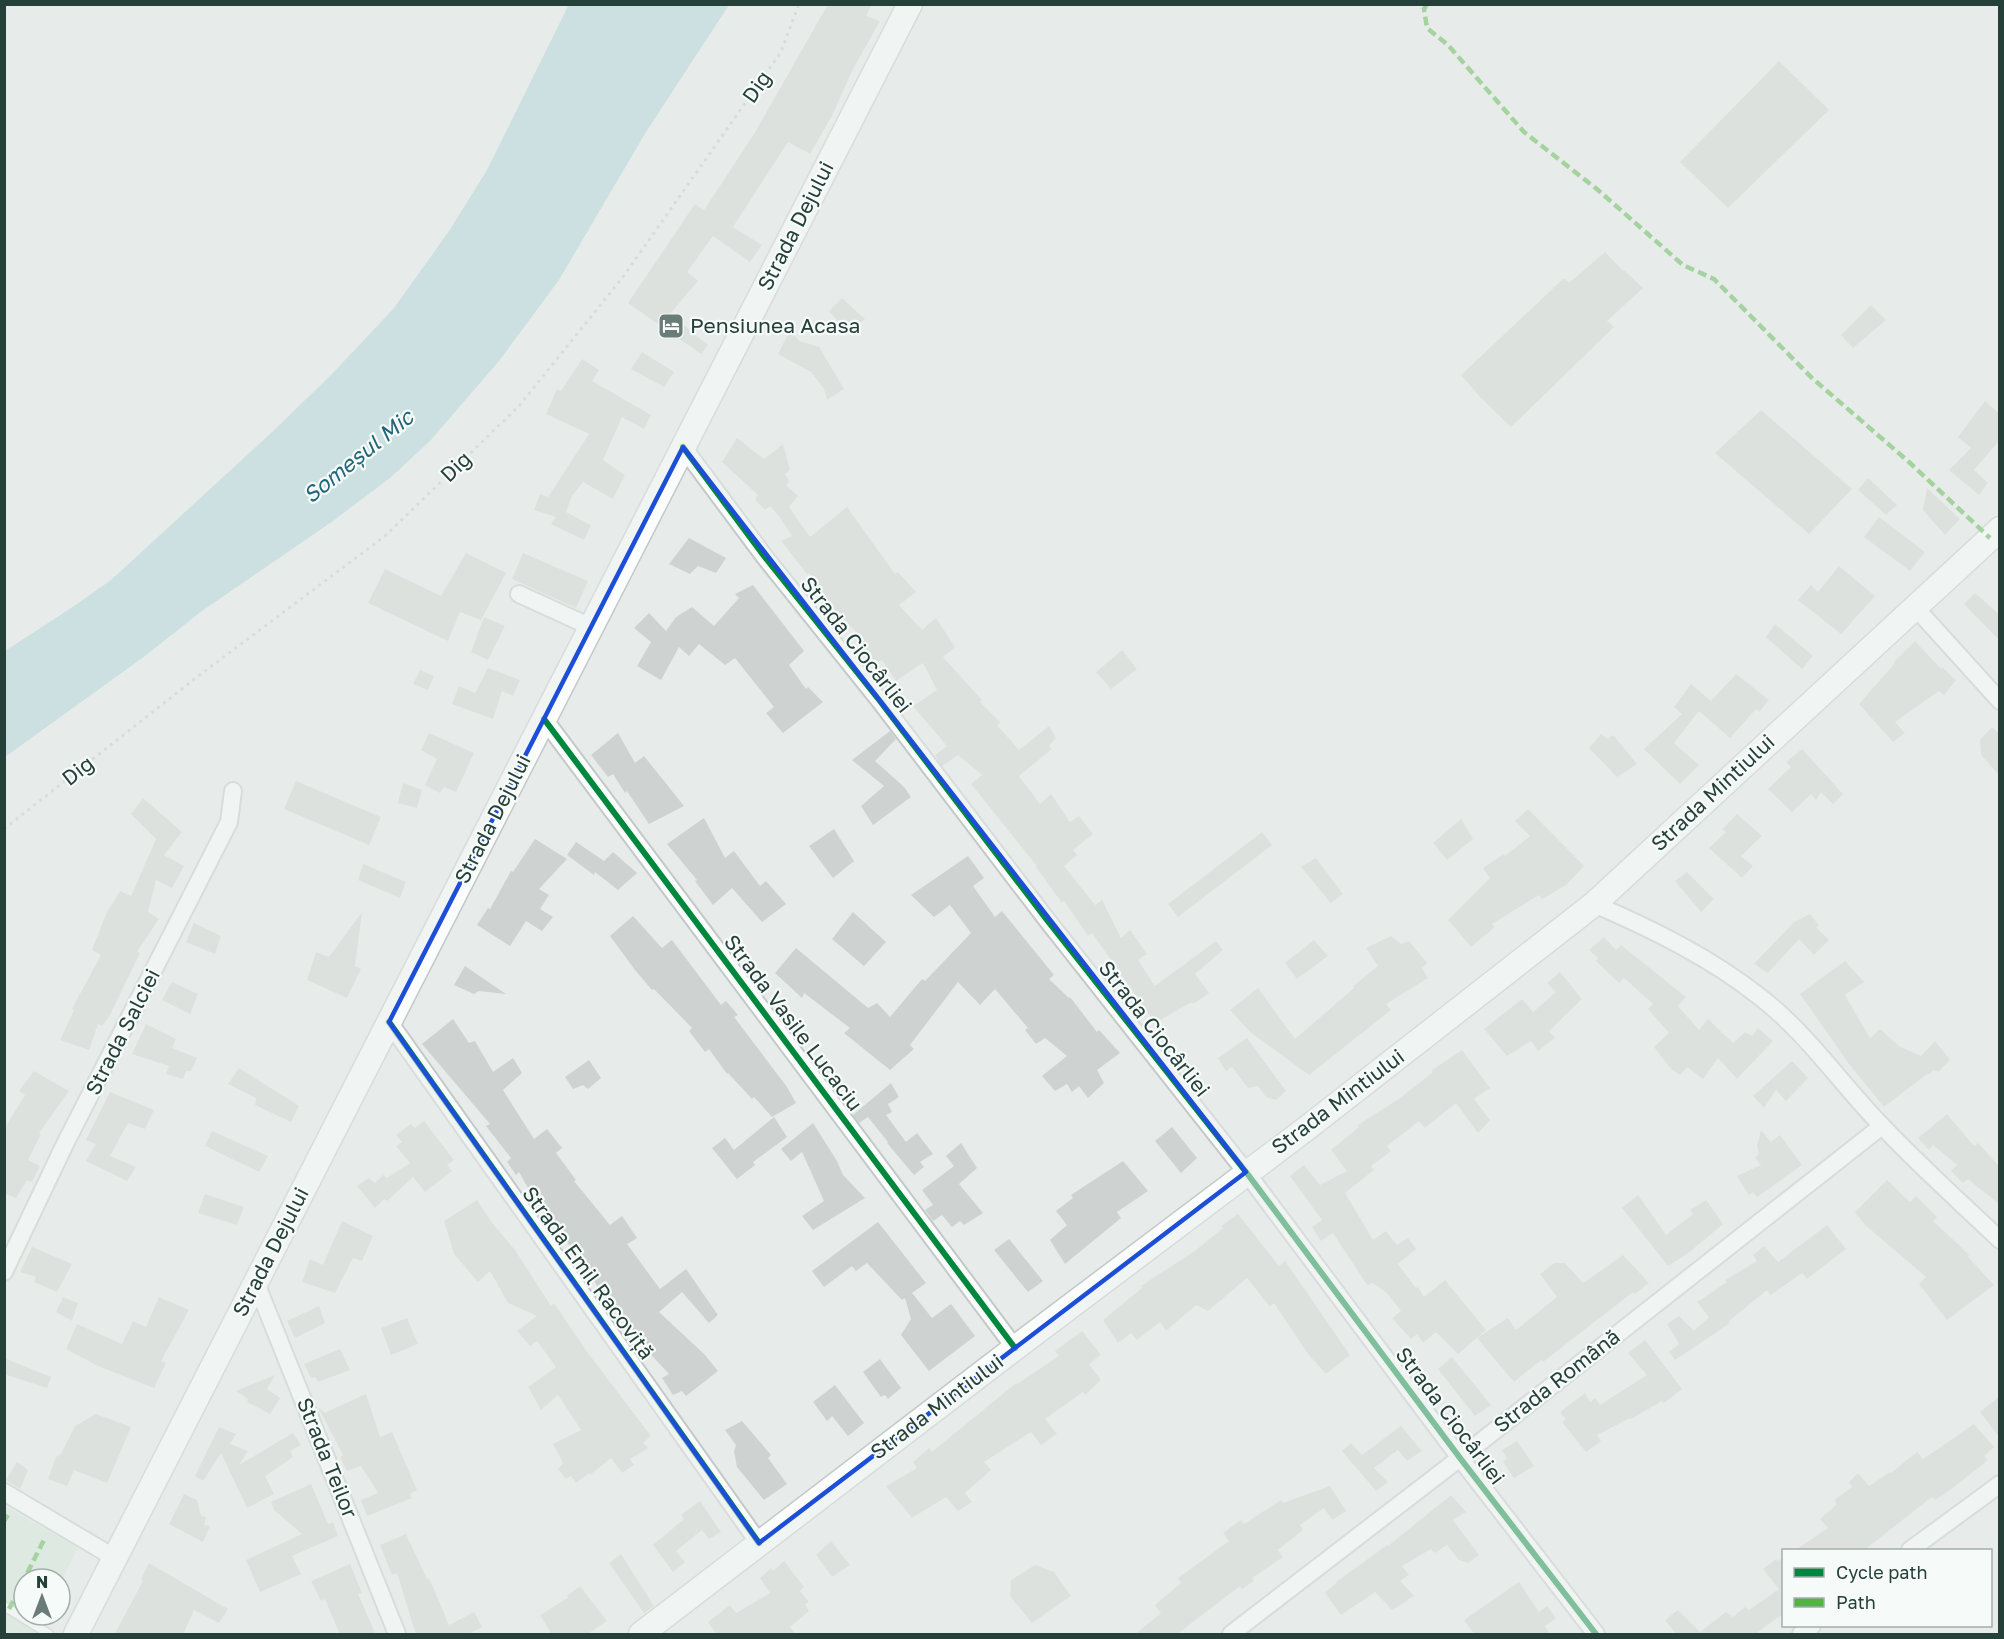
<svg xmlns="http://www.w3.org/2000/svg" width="2004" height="1639" viewBox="0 0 2004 1639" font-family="'Golos Text',sans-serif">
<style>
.green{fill:#d2e4d8}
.water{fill:#abd0d7}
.building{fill:#ced3d1}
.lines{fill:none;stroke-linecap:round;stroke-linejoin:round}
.lane-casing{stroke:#c4c9c7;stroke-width:11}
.street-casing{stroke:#c4c9c7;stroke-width:20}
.secondary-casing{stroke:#c3c9c7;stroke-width:27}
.path{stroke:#c2cbc9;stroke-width:3;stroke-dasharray:3 4.5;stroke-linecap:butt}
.lane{stroke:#fbfcfc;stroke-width:8}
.street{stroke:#fbfcfc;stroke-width:16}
.secondary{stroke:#fbfcfc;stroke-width:24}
.quiet{stroke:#55b346;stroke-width:4.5;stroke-dasharray:9 4.5;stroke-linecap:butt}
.cycleway-casing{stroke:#f6faf8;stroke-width:10}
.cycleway{stroke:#00873e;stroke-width:6}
.marked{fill:none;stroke:#1d4ed8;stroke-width:4.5;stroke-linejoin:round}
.labels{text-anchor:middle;stroke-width:4.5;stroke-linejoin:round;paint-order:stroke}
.street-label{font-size:21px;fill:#253f39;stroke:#f6faf8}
.poi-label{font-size:21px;fill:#253f39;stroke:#f6faf8;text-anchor:start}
.water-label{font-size:22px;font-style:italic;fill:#226778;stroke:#f6faf8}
</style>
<rect width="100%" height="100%" fill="#e7ecea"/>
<path class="green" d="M5,1506L78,1548L60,1583V1579H24V1615H44L34,1634H5Z"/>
<path class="water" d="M569,4L729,5L646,132L559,280L499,361L430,441L390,478L333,521L202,611L145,656L5,757V651L71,608L111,580L271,433L332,374L394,308L449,231L487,170Z"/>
<path class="building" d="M828,4H872L866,16L880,21L852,71L832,116L810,154L788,142L733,227L762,245L750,262L713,236L687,272L698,281L670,314L708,345L701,354L628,303L695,204L704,210L754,134Z
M1779,61L1829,110L1728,208L1680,162Z
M1605,252L1623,271L1624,270L1643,288L1607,321L1614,327L1511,427L1480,397L1461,375L1564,278L1569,283Z
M842,298L865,319L848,332L829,311Z
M1871,305L1886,320L1853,348L1841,335Z
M790,330L799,341L819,347L844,389L827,400L824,389L811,372L778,354Z
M642,352L674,372L664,387L631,369Z
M582,359L599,370L592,381L651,415L644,429L622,417L603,460L625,475L613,499L583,482L572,496L566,512L591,525L584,540L551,524L556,517L534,510L540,494L548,497L589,434L546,414L557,389L561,391Z
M1985,401L2000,414V440L1974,470L1988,483L1979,495L1949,470L1971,448L1958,437Z
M1761,410L1852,489L1809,534L1715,453Z
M737,438L764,459L783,444L790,470L785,474L789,481L786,485L798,496L789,507L810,537L847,507L895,574L898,572L916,592L899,605L922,630L936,618L955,647L943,657L982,700L980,702L1001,723L997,725L1019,750L1049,726L1056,738L1049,746L1052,749L1019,776L1040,804L1051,794L1070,822L1079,816L1093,834L1073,850L1077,855L1064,866L1095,905L1102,900L1121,938L1130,930L1147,954L1138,960L1155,986L1216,941L1223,950L1195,974L1209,993L1193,1004L1192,1002L1155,1023L1092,933L1088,936L1064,901L1062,903L1036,867L1037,866L971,784L982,775L958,755L942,766L935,755L947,746L913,706L937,690L923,663L896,681L882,660L876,664L861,642L864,640L835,610L809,573L807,574L781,541L792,536L781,519L770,506L765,510L755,500L758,495L722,462Z
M1868,478L1897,505L1886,515L1858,490Z
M1927,488L1960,519L1945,535L1923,510Z
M1879,517L1925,552L1910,571L1864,537Z
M689,538L726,558L716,573L698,566L690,574L669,564Z
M466,553L506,573L481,620L460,612L448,641L368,603L385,569L441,596Z
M523,553L588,581L576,608L512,579Z
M1839,566L1875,596L1841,634L1798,600L1811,585L1818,592Z
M753,585L804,651L789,665L806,689L808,687L823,702L783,733L766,713L774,707L735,658L725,665L699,644L689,656L679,647L661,680L637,666L651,642L634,628L649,613L666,631L676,617L692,607L714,626L739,598L735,594Z
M1975,593L2000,615V641L1964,604Z
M484,617L505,626L488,660L471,652Z
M1775,624L1813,656L1802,669L1766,637Z
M1915,641L1941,669L1942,667L1956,680L1944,695L1939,691L1895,722L1905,733L1893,742L1859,704L1895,663L1894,662Z
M1122,650L1137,669L1111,689L1096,672Z
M488,668L520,680L513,696L502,691L493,719L452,704L459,686L475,693Z
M420,670L434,676L428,690L413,684Z
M1736,674L1769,700L1759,712L1756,709L1730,738L1699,711L1674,743L1699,765L1680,784L1644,749L1682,714L1674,707L1691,684L1711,701Z
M1992,727L2000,734V776L1981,755L1980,740Z
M890,731L896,739L875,761L904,787L911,797L873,825L861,806L884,786L852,760Z
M429,733L474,753L456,792L444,787L440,793L425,785L437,759L421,750Z
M618,733L635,763L644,756L684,806L649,824L627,791L625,793L613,774L608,777L591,755Z
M1601,734L1607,739L1613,735L1637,764L1617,777L1589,748Z
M1802,749L1843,794L1833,804L1821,792L1816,800L1811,794L1792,812L1768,789L1791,767L1786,762Z
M296,781L381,817L369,845L284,809Z
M403,783L422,790L417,808L398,803Z
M143,798L182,832L164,855L184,866L172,888L156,880L148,912L159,919L137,952L140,953L110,1015L102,1026L98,1024L89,1050L60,1040L74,1010L72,1009L75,1003L101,955L92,950L106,914L120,891L131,896L156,839L131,814Z
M1528,809L1584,866L1566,885L1542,899L1539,895L1492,924L1495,927L1471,947L1448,920L1490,878L1483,868L1504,854L1505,856L1530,836L1515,821Z
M1737,814L1762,836L1741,856L1753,866L1742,878L1709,848L1726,832L1722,829Z
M704,818L725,858L734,851L760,886L766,881L786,904L762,922L732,888L713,905L695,881L697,880L667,844Z
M1461,819L1473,839L1447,860L1433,843Z
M834,829L854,861L833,878L809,846Z
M1262,832L1272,845L1178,917L1168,904Z
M535,839L567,859L539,889L549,895L540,909L553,917L542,931L526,921L510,946L477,925L488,908L490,909L511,871L513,872Z
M576,842L604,861L613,852L637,873L618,890L595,872L594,875L567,855Z
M968,856L984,878L973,886L995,917L1002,911L1054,975L1049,979L1069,998L1070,997L1097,1032L1099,1030L1120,1053L1097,1070L1104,1083L1088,1098L1079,1086L1072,1092L1067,1084L1055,1091L1042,1076L1067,1056L1045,1038L1036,1044L1025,1030L1028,1028L995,989L980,1005L958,982L910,1045L914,1049L890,1070L844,1033L850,1028L804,993L802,998L775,973L796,948L868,1008L877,1003L890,1017L922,979L925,981L971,933L950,905L934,917L911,895Z
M1316,858L1343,894L1331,903L1301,867Z
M363,864L406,882L400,898L358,880Z
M1687,872L1714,899L1701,912L1675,881Z
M362,912L355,966L361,969L347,998L307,980L316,952L329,957Z
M853,912L886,942L864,966L832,939Z
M1810,914L1819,925L1816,927L1829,940L1814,955L1799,939L1768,973L1754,964L1794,922Z
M633,916L662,948L672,940L721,1005L726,1001L738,1015L734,1017L787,1087L796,1103L772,1117L754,1097L752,1099L728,1073L727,1074L709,1049L705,1052L689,1031L692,1028L654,989L652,990L635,970L610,936Z
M194,923L221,936L215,954L186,942Z
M1391,936L1401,944L1409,941L1427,963L1422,968L1428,978L1386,1004L1391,1010L1309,1075L1250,1032L1230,1010L1258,988L1295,1039L1354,988L1353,986L1378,966L1366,948Z
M1604,937L1616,950L1621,945L1686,997L1678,1006L1699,1030L1708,1019L1733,1043L1745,1032L1752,1036L1758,1028L1773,1041L1737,1079L1718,1058L1703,1079L1687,1067L1680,1075L1671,1069L1654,1047L1669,1033L1648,1009L1653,1004L1624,978L1619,983L1596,961L1598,958L1589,950Z
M1314,940L1328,956L1297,979L1285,963Z
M1845,961L1864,982L1845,995L1870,1038L1880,1029L1899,1046L1921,1056L1935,1041L1950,1060L1938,1072L1934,1070L1928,1075L1927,1074L1884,1107L1849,1064L1800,994Z
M465,966L506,994L479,991L474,994L454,985Z
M1560,972L1582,999L1549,1031L1555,1038L1538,1051L1531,1041L1507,1056L1484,1029L1522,999L1533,1012L1556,992L1547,983Z
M172,982L198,994L190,1014L162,1000Z
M453,1019L469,1043L475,1041L493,1072L513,1058L522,1073L503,1090L534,1139L547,1129L562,1148L556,1153L576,1180L574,1181L610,1225L622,1216L637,1238L627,1244L660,1289L686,1269L718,1315L709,1323L682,1292L659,1312L704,1354L718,1371L686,1396L682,1391L673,1395L662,1378L669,1374L643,1346L612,1305L610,1307L588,1271L541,1206L539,1207L519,1172L516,1175L507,1162L511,1158L486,1126L490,1124L422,1044Z
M146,1024L176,1039L172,1048L197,1058L191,1071H186L183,1079L166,1074L169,1066L132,1054Z
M1247,1038L1286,1091L1276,1100L1266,1097L1258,1086L1248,1088L1232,1067L1226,1071L1218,1058Z
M1462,1050L1490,1088L1474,1099L1490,1120L1478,1133L1456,1103L1425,1128L1419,1121L1387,1146L1391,1151L1371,1166L1374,1170L1345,1193L1373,1240L1386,1231L1397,1245L1408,1238L1416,1249L1398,1264L1416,1288L1418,1287L1424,1297L1445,1280L1486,1330L1458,1354L1436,1332L1423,1343L1417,1334L1411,1339L1392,1318L1401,1311L1387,1293L1373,1283L1367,1285L1333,1233L1321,1241L1312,1227L1322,1220L1290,1176L1304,1165L1320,1185L1347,1171L1331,1150L1359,1127L1358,1125L1400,1098L1433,1072L1431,1071Z
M589,1060L601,1078L588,1089L583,1085L573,1089L565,1077Z
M1792,1061L1808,1078L1786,1101L1776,1090L1764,1108L1753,1096Z
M239,1068L299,1106L291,1122L255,1105L256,1098L228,1084Z
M34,1071L69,1091L39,1133L41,1134L28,1160L40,1166L32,1182L27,1180L16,1198L4,1193V1129L25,1095L19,1091Z
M891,1083L899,1097L888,1104L892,1112L886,1115L906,1142L917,1133L933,1154L920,1162L924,1167L914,1175L887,1143L888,1142L868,1117L859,1123L853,1115Z
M110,1092L154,1110L145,1129L128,1123L110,1156L136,1167L127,1181L86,1161L96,1144L86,1140Z
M1947,1114L1974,1146L1978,1143L2000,1167V1205L1968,1179L1963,1183L1951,1171L1957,1165L1933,1145L1929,1150L1918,1138Z
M774,1117L787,1137L753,1162L755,1165L737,1179L712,1148L725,1138L734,1150Z
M424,1121L454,1160L447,1165L452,1171L425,1192L413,1177L387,1201L384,1199L375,1208L357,1186L369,1178L375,1183L383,1175L387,1178L410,1163L396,1146L402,1142L396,1135L411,1124L415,1128Z
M813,1123L837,1161L843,1175L865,1198L813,1230L802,1216L824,1201L802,1152L791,1161L781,1149Z
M1172,1127L1197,1158L1181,1173L1155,1141Z
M1761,1130L1771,1142L1780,1135L1802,1165L1757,1197L1753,1192L1749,1195L1737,1176L1761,1165L1755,1158L1759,1154L1757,1146Z
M212,1131L268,1156L259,1172L205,1146Z
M961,1143L977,1168L959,1184L983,1213L964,1225L960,1221L952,1227L942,1215L933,1221L925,1210L933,1205L922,1190L954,1166L946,1156Z
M1123,1161L1148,1191L1117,1212L1121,1218L1065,1264L1050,1240L1067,1225L1056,1211L1073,1198L1071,1195Z
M1887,1180L1910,1202L1916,1196L1937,1217L1933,1221L1960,1246L1969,1255L1968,1257L1994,1285L1947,1320L1919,1284L1926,1277L1864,1224L1855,1212Z
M205,1194L244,1207L237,1225L198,1213Z
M1638,1195L1666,1235L1693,1214L1690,1210L1706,1200L1723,1224L1691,1251L1668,1266L1622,1208Z
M477,1200L493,1224L515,1250L551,1306L554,1303L588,1353L651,1436L643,1443L648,1448L630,1459L634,1465L622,1473L611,1458L590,1475L589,1473L576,1483L571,1476L566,1479L558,1469L563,1463L553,1444L581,1430L558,1395L541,1410L528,1387L556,1367L537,1341L530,1346L517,1331L537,1316L508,1303L490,1271L478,1282L454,1254L444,1221Z
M1238,1214L1279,1266L1285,1261L1350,1355L1326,1374L1308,1354L1274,1303L1270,1307L1247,1278L1208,1311L1196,1305L1166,1331L1160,1322L1137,1340L1131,1333L1118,1343L1103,1320L1142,1288L1141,1286L1196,1250L1223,1228L1221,1226Z
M342,1221L373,1236L362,1261L353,1258L335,1293L302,1282L310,1259L323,1265Z
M878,1222L926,1283L912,1293L932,1318L951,1304L975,1336L929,1371L901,1335L911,1319L905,1298L902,1300L867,1263L856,1271L852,1266L824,1287L812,1271Z
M1827,1225L1846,1249L1807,1279L1802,1273L1771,1295L1767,1290L1728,1322L1730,1323L1675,1360L1669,1352L1679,1344L1667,1324L1679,1316L1694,1331L1709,1317L1697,1302L1727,1282L1725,1280L1757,1261L1753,1255L1764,1246L1778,1262Z
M1009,1239L1043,1281L1028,1292L994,1250Z
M32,1247L72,1264L57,1292L34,1282L36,1277L20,1272Z
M1623,1255L1649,1283L1635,1294L1633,1292L1543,1362L1541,1360L1514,1382L1477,1338L1508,1318L1516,1330L1557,1297L1540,1274L1554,1263H1565L1583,1283Z
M63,1297L78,1303L72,1321L56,1312Z
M159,1297L189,1310L161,1361L166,1363L154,1388L98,1366L66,1349L77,1324L122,1344L133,1321L146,1327Z
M319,1306L325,1323L295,1338L287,1321Z
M407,1318L418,1344L391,1355L381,1328Z
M1082,1331L1101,1355L1089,1364L1101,1380L1085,1395L1083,1392L1045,1419L1057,1434L1041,1445L1031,1432L984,1462L991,1470L965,1493L972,1502L958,1511L946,1497L912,1518L886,1486L917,1468L913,1462L929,1448L932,1452L1016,1383L1017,1384L1059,1356L1055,1351Z
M1645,1340L1682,1389L1664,1403L1662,1401L1631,1419L1630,1418L1597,1435L1601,1441L1586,1452L1562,1422L1566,1419L1560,1412L1585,1393L1590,1402L1595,1398L1600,1405L1647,1375L1628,1353Z
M340,1349L350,1370L318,1382L315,1377L311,1378L304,1364Z
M1452,1357L1491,1405L1475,1416L1438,1369Z
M4,1358L51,1377L47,1388L4,1374Z
M880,1359L901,1388L888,1399L885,1395L881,1397L863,1372Z
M275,1375L267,1389L280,1398L270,1414L247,1402L248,1399L236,1391Z
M835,1385L864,1423L848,1436L832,1416L827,1421L813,1402Z
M366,1394L380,1437L392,1432L417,1490L410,1494L412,1498L367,1516L361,1500L378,1493L361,1466L347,1471L340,1457L343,1455L318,1407L327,1414L326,1412Z
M2000,1396V1438L1980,1412Z
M96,1414L131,1427L107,1483L74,1470L67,1486L48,1479L56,1457L61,1454L75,1426Z
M742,1421L771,1455L768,1458L787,1484L764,1500L737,1467L734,1451L736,1445L725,1430Z
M1974,1424L1994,1447L1984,1456L1988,1460L1949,1491L1935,1500L1932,1497L1863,1551H1794L1828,1528L1820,1519L1837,1504L1834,1500L1852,1487L1849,1482L1858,1473L1869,1486L1890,1472L1891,1473L1917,1452L1923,1459Z
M1401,1426L1422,1451L1407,1461L1398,1450L1374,1468L1388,1482L1376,1491L1342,1451L1351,1443L1362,1455Z
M219,1427L236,1434L230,1444L248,1451L239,1465L293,1433L301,1445L290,1451L293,1457L265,1476L274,1494L247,1508L221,1453L203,1481L195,1476Z
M1517,1441L1534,1466L1514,1478L1503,1462L1507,1458L1502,1450Z
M17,1462L28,1470L20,1489L6,1480Z
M311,1484L328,1524L333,1522L338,1536L292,1556L301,1574L260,1592L246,1560L302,1534L274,1510L271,1502Z
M1330,1486L1346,1511L1332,1520L1324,1508L1300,1525L1303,1530L1278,1550L1283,1557L1252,1578L1254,1581L1242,1589L1240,1586L1176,1635H1134L1161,1613L1155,1605L1181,1583L1178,1578L1229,1541L1223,1533L1241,1520L1244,1524L1281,1500L1283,1503Z
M184,1494L197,1500L201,1516L206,1517L204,1525L210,1526L203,1542L169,1524Z
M1451,1495L1466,1512L1453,1520L1479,1555L1468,1563L1459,1560L1447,1545L1435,1553L1431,1549L1402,1566L1409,1575L1400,1581L1414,1596L1392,1610L1375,1592L1341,1615L1325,1593L1339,1580L1387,1545L1388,1546Z
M700,1501L721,1532L709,1539L702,1530L676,1551L685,1562L673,1572L653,1545L684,1519L681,1515Z
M406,1534L427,1579L429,1578L449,1625L474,1612L482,1627L467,1635H416L397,1573L392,1575L380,1545Z
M831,1541L850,1565L832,1577L816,1555Z
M621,1554L654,1606L644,1613L609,1563Z
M1784,1557V1613L1754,1635H1677L1665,1620L1678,1610L1700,1632L1726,1612L1733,1617L1745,1607L1749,1610L1779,1589L1763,1569L1776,1559L1778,1561Z
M784,1561L804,1587L800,1591L809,1602L805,1604L809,1611L790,1627L796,1635H717L708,1622L730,1605L736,1613L770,1593L760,1578L771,1568L773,1571Z
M149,1563L228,1609L219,1623L194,1610L183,1635H114L143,1581L141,1579Z
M350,1564L362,1593L358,1594L376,1635H340L325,1599L321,1601L311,1581Z
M1035,1565L1054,1572L1071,1596L1032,1623L1010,1596L1011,1580Z
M1519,1582L1539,1612L1547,1606L1556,1618L1545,1626L1550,1635H1475L1464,1620Z
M580,1586L607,1621L586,1635H552L540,1615L568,1598L567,1596Z"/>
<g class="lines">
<g class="lane-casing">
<path id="lane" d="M4,1606L49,1634"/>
</g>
<g class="street-casing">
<path id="street" d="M683,447L764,556L880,701L1047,920L1246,1172L1460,1458L1596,1634
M519,594L591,627
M1914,606L2000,701
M544,719L1015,1348
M1594,904C1652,929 1711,958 1760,997C1807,1033 1841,1084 1882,1126C1919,1165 1960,1202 2000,1240
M389,1022L759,1543
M4,1272L64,1146L229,822L233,791
M256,1283L397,1634
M4,1492L115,1558
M1910,1550L2000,1484
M1231,1634L1460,1458L1882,1126
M1801,1634L1812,1626"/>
</g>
<g class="secondary-casing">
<path id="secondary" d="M76,1634L910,4
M641,1634L1015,1348L1307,1128L1594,904L2000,529"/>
</g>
<path class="path" d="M4,829L197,677L385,536L519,406L623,277L781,52L799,4"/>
<use href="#lane" class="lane"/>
<use href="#street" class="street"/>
<use href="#secondary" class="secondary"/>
<path class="quiet" d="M1427,4L1424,9L1427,28L1448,45L1524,132L1598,190L1683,265L1714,279L1812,378L1909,462L1990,538
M4,1521L8,1515
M9,1609L45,1538"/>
<g class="cycleway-casing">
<path id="cycleway" d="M683,447L764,556L880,701L1047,920L1246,1172L1460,1458L1596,1634
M544,719L1015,1348
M389,1022L759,1543"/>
</g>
<use href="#cycleway" class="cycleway"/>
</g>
<path d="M0 0H2004V1639H0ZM683,447L1246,1172L759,1543L389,1022Z" fill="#e7ecea" fill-opacity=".55" fill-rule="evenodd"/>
<path class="marked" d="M683,447L1246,1172L759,1543L389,1022Z"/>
<defs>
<g id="hotel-square" transform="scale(1.35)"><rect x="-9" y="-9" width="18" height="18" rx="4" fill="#697c77" stroke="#f6faf8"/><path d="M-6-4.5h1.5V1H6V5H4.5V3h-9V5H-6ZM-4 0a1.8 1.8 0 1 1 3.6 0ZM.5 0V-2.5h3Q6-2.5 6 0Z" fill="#fff"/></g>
</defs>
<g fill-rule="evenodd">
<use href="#hotel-square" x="671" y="326"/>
</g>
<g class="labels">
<g class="street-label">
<text transform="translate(757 87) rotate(-55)" y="7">Dig</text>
<text transform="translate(796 226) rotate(-63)" y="7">Strada Dejului</text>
<text transform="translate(456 467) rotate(-44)" y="7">Dig</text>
<text transform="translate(856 645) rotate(52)" y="7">Strada Ciocârliei</text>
<text transform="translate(78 771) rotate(-38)" y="7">Dig</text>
<text transform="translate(1713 793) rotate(-43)" y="7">Strada Mintiului</text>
<text transform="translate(493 819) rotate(-63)" y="7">Strada Dejului</text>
<text transform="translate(793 1023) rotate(53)" y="7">Strada Vasile Lucaciu</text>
<text transform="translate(1154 1029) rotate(52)" y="7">Strada Ciocârliei</text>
<text transform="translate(123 1032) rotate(-63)" y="7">Strada Salciei</text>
<text transform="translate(1338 1102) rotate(-37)" y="7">Strada Mintiului</text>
<text transform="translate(271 1252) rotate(-63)" y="7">Strada Dejului</text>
<text transform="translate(588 1273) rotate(54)" y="7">Strada Emil Racoviță</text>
<text transform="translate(1557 1381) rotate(-38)" y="7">Strada Română</text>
<text transform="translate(937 1407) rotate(-37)" y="7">Strada Mintiului</text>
<text transform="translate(1450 1416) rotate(53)" y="7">Strada Ciocârliei</text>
<text transform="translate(327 1458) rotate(68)" y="7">Strada Teilor</text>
</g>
<g class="poi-label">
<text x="690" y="333">Pensiunea Acasa</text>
</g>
<g class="water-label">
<text transform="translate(358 456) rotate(-39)" y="8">Someșul Mic</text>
</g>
</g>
<rect width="2004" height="1639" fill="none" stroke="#253f39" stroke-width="12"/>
<rect x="1782" y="1549" width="210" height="78" fill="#f6faf8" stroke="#a2afac" stroke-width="1.5"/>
<rect x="1794" y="1568" width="30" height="9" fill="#00873e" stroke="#a2afac" stroke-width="1.5"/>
<text x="1836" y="1579" font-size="18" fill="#253f39">Cycle path</text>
<rect x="1794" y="1598" width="30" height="9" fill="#55b346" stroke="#a2afac" stroke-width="1.5"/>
<text x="1836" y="1609" font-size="18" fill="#253f39">Path</text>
<g transform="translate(42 1597)"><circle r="28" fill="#f6faf8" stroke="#a2afac" stroke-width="1.5"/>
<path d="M0-4.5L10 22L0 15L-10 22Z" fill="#697c77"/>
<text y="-9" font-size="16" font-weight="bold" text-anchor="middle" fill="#253f39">N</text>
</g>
</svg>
